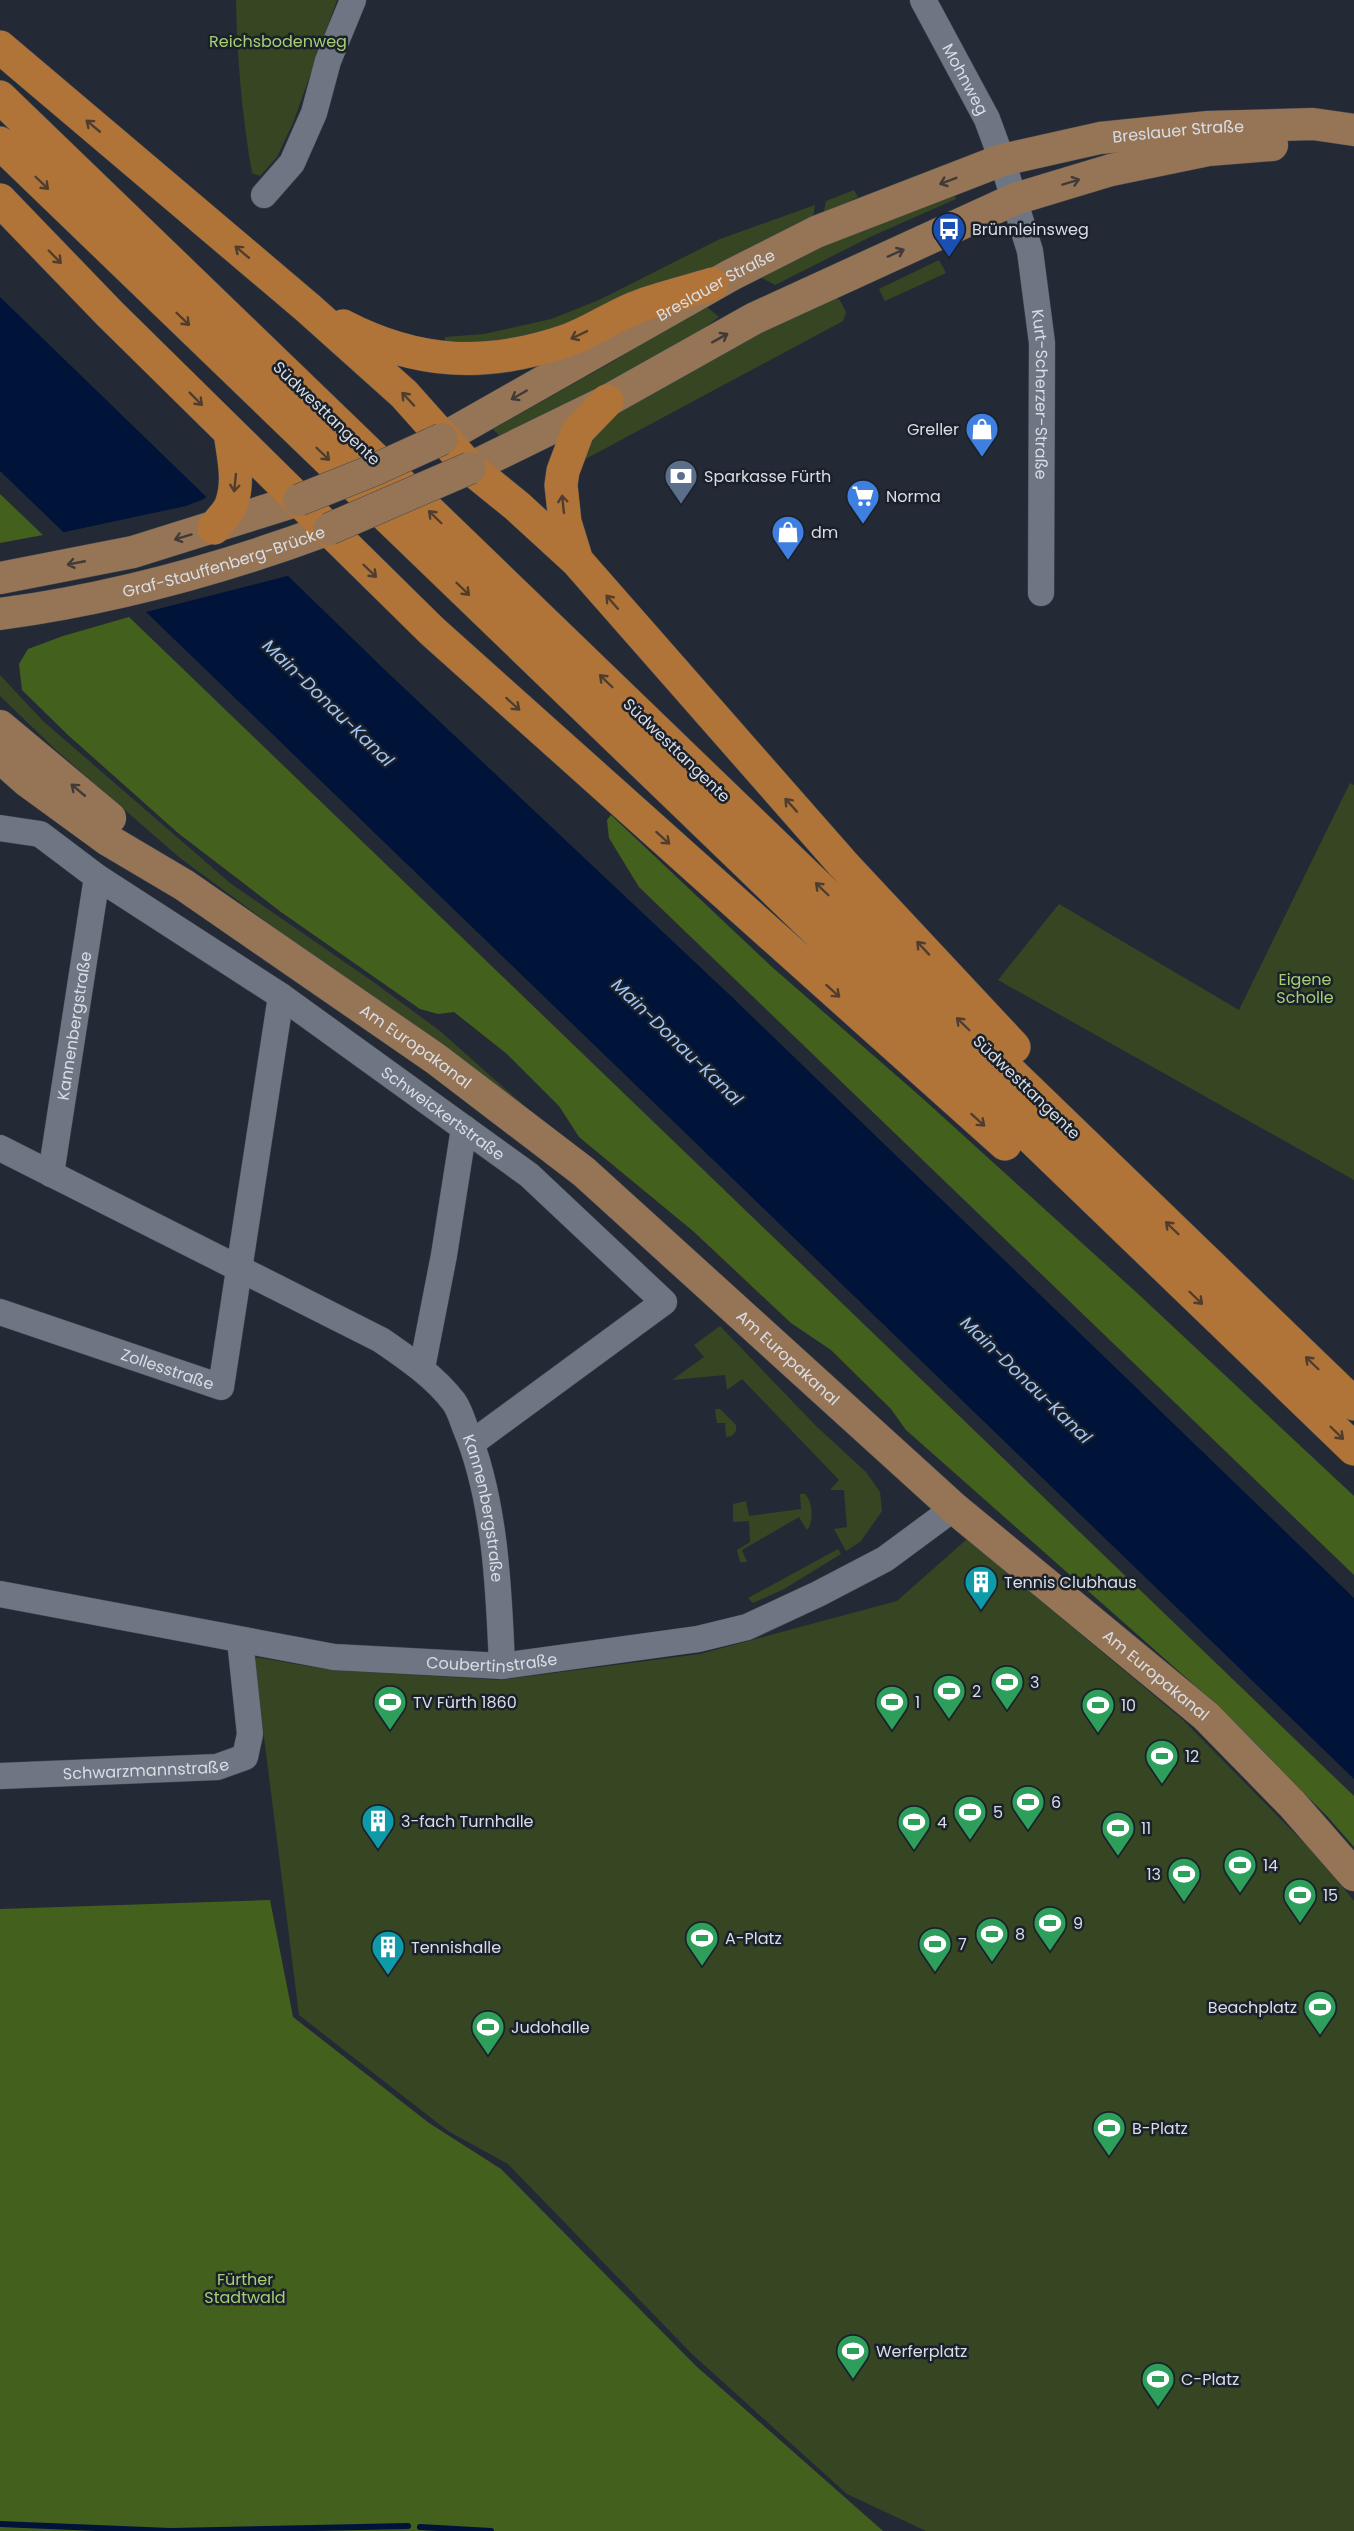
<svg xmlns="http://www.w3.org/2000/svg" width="1354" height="2531" viewBox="0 0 1354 2531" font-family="Poppins,sans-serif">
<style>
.green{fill:#364622}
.forest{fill:#44601d}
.water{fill:#001439}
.pier{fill:#242a35}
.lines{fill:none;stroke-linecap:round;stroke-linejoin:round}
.stream{stroke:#001439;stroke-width:6}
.minor-casing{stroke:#424851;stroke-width:27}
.major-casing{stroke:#424851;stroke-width:33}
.highway-casing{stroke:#424851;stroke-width:34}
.minor{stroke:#6e7683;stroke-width:26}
.major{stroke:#967556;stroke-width:32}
.highway{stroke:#b07438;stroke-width:33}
.major-bridge-casing{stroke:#424851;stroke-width:33;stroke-linecap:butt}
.major-bridge{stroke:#967556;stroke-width:32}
.oneway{stroke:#4f3e30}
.oneway2{stroke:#403a38}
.labels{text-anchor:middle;stroke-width:5;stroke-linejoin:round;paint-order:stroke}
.park-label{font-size:16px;fill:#a6cf73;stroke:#1b212b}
.street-label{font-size:16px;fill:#d9dde5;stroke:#1b212b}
.poi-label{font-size:16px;fill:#d9dde5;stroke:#1b212b;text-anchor:start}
.water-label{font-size:18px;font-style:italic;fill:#a1c4f3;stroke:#1b212b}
</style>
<rect width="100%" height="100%" fill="#242a35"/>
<path class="green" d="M236,0H337L293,123L277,157L260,176L252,173C242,115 237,58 236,0Z
M952,189L956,199L870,237L775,285L758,276L785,259Z
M854,190L858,197L823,215L826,201Z
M815,205L813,218L704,272L552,336L444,347L445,337L484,334L551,319L599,300L720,239Z
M939,260L946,273L885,301L879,289Z
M835,299H839L846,312L843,321L580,462L603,420L805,309Z
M706,302L708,308L719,317L687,340L507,443L493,429L614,361Z
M0,675L43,721L230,883L372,981L440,1031L529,1110L435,1039L294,942L180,858L56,750L0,696Z
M1350,783L1354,785V1180L998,980L1059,904L1239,1010Z
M720,1326L816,1426L866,1472L880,1492L882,1511L861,1541L846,1551L834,1529L847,1527L844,1490H830L839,1480L742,1379L727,1390L725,1375L672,1380L704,1357L694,1345Z
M715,1409H720L736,1425V1431L732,1436L726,1437L725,1423H717Z
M800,1494H805C813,1502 814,1522 807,1530L799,1517L742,1550L747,1562H740L737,1550L750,1542L749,1521L733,1522V1504L746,1501L749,1516L801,1509Z
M967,1539L1182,1719L1318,1857L1354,1901V2531H926L847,2494L691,2353L508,2164L448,2131L299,2015L254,1657L331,1670L501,1680L700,1654L897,1601Z
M838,1549L841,1554L784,1589L753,1603L748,1598Z"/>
<path class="forest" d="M0,494L43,535L0,543Z
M129,617L1354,1796V1847L1327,1816L1191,1682L906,1430L891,1409L831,1350L791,1323L693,1231L579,1137L559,1106L507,1054L454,1012L438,1014L420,1009L281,912L178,833L68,735L22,690L19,664L28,649L63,636Z
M611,815L772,967L921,1097L1136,1292L1354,1496V1575L639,887L609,838L607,820Z
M270,1900L293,2017L429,2123L501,2169L696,2366L883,2531H0V1909Z"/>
<path class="water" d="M0,297L385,670L733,998L1354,1598V1779L0,471Z"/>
<path class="pier" d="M208,494L291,575L142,613L60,533L186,506L204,499Z"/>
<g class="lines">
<path class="stream" d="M0,2524L170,2531L408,2526
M420,2527L491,2531"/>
<g class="minor-casing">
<g id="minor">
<path id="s1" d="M923,0L987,119L1002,160L1030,251L1042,343L1041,593"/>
<path d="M264,195L292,163L314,113L328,61L353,0"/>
<path id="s2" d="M0,828L40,834L97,877L281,996L529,1175L664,1302L472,1443"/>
<path id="s3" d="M0,1148L381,1340C407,1358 434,1376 454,1402C459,1409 462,1419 465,1427C495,1498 499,1589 502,1666"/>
<path id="s4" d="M51,1174L97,877"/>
<path id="s5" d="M0,1312L221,1387L281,996"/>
<path d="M422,1368L444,1255L464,1128"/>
<path id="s6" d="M0,1594L334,1657L502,1666L698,1639L747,1627L818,1594L885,1559L954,1508"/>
<path id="s7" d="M0,1776L217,1767L245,1757L250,1734L240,1640"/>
</g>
</g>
<g class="major-casing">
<g id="major">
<path id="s8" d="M442,439L731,275L816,232L1002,160L1100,138L1208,127L1313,124L1354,130"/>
<path d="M470,468L607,401L755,318L1015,199L1111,170L1208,150L1272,145"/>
<path d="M0,578L133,552L299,500"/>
<path id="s9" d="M0,614C112,599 222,569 329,529"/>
<path d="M0,726L110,818"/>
<path id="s10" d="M0,757L27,781L108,840L184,885L436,1059L584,1172L954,1508L1206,1716L1292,1804L1354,1875"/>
</g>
</g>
<g class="highway-casing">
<path id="highway" d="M0,47L308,308L404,394L470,468L517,506L577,561L843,864L1014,1047
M0,97L1354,1404
M0,143L1354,1449
M0,200L110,314L432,631L1005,1144
M343,326C418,365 487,368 568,340C593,331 616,314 642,305C665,297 689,291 712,284
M214,528C219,521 228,513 231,505C240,481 233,456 230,432
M577,561L565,522L561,485L563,471L578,431L607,401"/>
</g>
<use href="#minor" class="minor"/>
<use href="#major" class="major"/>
<use href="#highway" class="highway"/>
<g class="major-bridge-casing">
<path id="major-bridge" d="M299,500L374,470L442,439
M329,529L470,468"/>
</g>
<use href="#major-bridge" class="major-bridge"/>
</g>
<defs><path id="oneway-shaft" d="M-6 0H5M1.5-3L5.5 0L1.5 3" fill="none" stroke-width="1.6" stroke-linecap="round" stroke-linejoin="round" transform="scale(1.5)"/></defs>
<g class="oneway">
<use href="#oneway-shaft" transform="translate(93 126) rotate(-140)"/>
<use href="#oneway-shaft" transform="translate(42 183) rotate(44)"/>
<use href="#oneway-shaft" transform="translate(242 252) rotate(-140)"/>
<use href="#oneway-shaft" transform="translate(55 257) rotate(46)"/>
<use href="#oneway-shaft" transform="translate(183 319) rotate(44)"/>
<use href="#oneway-shaft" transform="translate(579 335) rotate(154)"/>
<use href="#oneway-shaft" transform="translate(196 399) rotate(45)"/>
<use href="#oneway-shaft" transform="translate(408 399) rotate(-133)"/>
<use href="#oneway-shaft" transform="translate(323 454) rotate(44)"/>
<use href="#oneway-shaft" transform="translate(235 483) rotate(96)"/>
<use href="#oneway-shaft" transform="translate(563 504) rotate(-96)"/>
<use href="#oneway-shaft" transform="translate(435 517) rotate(-136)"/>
<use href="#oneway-shaft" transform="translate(370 571) rotate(44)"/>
<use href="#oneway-shaft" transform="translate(463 589) rotate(44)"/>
<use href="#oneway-shaft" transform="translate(612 602) rotate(-131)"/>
<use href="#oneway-shaft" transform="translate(606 681) rotate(-136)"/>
<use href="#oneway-shaft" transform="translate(513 704) rotate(42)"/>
<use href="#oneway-shaft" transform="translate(791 805) rotate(-132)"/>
<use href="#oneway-shaft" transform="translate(663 838) rotate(42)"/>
<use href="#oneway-shaft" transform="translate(822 889) rotate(-136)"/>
<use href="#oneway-shaft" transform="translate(923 948) rotate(-133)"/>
<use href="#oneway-shaft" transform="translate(833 991) rotate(42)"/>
<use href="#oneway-shaft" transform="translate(963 1024) rotate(-136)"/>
<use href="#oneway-shaft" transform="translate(978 1120) rotate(42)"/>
<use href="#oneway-shaft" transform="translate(1172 1228) rotate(-136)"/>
<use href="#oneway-shaft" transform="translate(1196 1298) rotate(44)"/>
<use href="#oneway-shaft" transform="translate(1312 1363) rotate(-136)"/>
<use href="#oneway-shaft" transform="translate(1337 1433) rotate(44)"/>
</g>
<g class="oneway2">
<use href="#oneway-shaft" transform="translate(948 181) rotate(159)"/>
<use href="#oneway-shaft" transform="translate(1071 182) rotate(-17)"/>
<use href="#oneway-shaft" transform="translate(896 253) rotate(-24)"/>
<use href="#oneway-shaft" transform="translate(720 338) rotate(-29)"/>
<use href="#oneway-shaft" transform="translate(519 395) rotate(150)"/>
<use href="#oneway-shaft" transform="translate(183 537) rotate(163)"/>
<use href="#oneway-shaft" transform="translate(76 563) rotate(169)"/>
<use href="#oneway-shaft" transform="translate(78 790) rotate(-140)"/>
</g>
<defs>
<g id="bus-pin" transform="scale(1.725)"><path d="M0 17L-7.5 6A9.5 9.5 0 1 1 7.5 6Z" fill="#1a4fb4" stroke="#1b212b"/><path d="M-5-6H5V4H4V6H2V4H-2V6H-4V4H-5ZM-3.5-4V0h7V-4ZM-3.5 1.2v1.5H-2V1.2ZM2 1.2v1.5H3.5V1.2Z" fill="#fff"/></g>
<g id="shop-pin" transform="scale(1.725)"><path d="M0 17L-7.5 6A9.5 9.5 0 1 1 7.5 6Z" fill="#3f7fe0" stroke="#1b212b"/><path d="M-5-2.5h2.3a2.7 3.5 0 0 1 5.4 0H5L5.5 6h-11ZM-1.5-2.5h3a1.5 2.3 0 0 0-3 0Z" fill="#fff"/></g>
<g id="bank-pin" transform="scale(1.725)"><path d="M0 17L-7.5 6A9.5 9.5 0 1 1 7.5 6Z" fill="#5c6f8a" stroke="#1b212b"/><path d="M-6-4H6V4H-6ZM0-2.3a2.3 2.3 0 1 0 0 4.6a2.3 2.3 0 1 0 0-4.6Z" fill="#fff"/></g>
<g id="supermarket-pin" transform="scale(1.725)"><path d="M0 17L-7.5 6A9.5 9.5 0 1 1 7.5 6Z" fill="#3f7fe0" stroke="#1b212b"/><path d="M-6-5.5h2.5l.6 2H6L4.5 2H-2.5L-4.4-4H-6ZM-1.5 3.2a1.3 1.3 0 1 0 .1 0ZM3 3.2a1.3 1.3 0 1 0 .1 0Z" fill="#fff"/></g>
<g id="building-pin" transform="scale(1.725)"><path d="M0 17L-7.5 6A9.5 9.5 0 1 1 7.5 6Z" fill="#0f9aa8" stroke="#1b212b"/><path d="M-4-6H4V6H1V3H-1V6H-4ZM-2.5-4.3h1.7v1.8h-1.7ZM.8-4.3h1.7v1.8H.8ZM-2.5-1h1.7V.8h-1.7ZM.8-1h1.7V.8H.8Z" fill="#fff"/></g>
<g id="stadium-pin" transform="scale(1.725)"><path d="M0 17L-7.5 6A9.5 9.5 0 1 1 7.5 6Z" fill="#2e9e5b" stroke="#1b212b"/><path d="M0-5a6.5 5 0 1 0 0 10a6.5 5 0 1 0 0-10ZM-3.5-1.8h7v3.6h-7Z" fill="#fff"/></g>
</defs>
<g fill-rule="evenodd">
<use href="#bus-pin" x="949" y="229"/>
<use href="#shop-pin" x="982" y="429"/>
<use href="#bank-pin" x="681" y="476"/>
<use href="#supermarket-pin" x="863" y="496"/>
<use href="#shop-pin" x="788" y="532"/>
<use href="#building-pin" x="981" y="1582"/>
<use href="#stadium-pin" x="1007" y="1682"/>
<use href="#stadium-pin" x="949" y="1691"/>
<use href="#stadium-pin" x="390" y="1702"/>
<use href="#stadium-pin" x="892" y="1702"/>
<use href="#stadium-pin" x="1098" y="1705"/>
<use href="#stadium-pin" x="1162" y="1756"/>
<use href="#stadium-pin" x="1028" y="1802"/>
<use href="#stadium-pin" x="970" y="1812"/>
<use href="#building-pin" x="378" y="1821"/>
<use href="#stadium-pin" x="914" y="1822"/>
<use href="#stadium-pin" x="1118" y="1828"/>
<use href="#stadium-pin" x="1240" y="1865"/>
<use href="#stadium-pin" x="1184" y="1874"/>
<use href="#stadium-pin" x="1300" y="1895"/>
<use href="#stadium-pin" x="1050" y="1923"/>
<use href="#stadium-pin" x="992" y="1934"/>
<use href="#stadium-pin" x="702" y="1938"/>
<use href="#stadium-pin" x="935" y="1944"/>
<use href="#building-pin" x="388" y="1947"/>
<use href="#stadium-pin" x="1320" y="2007"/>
<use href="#stadium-pin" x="488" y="2027"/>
<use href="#stadium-pin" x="1109" y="2128"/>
<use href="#stadium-pin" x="853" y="2351"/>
<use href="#stadium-pin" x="1158" y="2379"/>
</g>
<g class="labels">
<g class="park-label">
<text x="278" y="47">Reichsbodenweg</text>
<text x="1305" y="985">Eigene<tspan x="1305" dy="18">Scholle</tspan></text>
<text x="245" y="2285">Fürther<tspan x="245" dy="18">Stadtwald</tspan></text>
</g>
<g class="street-label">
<text dy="6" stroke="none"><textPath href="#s1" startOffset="90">Mohnweg</textPath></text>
<text dy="6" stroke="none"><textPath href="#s8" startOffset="806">Breslauer Straße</textPath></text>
<text dy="6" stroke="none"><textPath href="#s8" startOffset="314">Breslauer Straße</textPath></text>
<text dy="6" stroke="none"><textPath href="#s1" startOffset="418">Kurt-Scherzer-Straße</textPath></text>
<text transform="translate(327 413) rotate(44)" y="6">Südwesttangente</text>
<text dy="6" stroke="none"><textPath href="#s9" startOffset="230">Graf-Stauffenberg-Brücke</textPath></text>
<text transform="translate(677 750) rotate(44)" y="6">Südwesttangente</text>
<text dy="6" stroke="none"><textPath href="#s4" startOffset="150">Kannenbergstraße</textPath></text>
<text dy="6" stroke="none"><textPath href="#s10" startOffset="507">Am Europakanal</textPath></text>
<text transform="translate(1027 1087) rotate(44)" y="6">Südwesttangente</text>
<text dy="6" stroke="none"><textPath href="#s2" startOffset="531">Schweickertstraße</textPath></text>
<text dy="6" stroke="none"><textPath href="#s10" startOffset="993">Am Europakanal</textPath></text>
<text dy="6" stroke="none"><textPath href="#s5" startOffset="177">Zollesstraße</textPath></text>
<text dy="6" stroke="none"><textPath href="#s3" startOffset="634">Kannenbergstraße</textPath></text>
<text dy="6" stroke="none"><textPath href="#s6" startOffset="498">Coubertinstraße</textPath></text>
<text dy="6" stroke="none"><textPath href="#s10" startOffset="1479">Am Europakanal</textPath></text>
<text dy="6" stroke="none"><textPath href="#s7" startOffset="146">Schwarzmannstraße</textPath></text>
</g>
<g class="poi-label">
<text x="972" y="235">Brünnleinsweg</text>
<text x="959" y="435" text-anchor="end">Greller</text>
<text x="704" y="482">Sparkasse Fürth</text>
<text x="886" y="502">Norma</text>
<text x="811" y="538">dm</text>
<text x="1004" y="1588">Tennis Clubhaus</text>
<text x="1030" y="1688">3</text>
<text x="972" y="1697">2</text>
<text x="413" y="1708">TV Fürth 1860</text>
<text x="915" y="1708">1</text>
<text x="1121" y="1711">10</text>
<text x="1185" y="1762">12</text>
<text x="1051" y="1808">6</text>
<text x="993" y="1818">5</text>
<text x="401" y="1827">3-fach Turnhalle</text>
<text x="937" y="1828">4</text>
<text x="1141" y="1834">11</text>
<text x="1263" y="1871">14</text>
<text x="1161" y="1880" text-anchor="end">13</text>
<text x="1323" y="1901">15</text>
<text x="1073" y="1929">9</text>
<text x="1015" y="1940">8</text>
<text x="725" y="1944">A-Platz</text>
<text x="958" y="1950">7</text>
<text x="411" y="1953">Tennishalle</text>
<text x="1297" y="2013" text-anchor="end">Beachplatz</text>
<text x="511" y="2033">Judohalle</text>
<text x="1132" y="2134">B-Platz</text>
<text x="876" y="2357">Werferplatz</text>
<text x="1181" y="2385">C-Platz</text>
</g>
<g class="water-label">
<text transform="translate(328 703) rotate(44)" y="6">Main-Donau-Kanal</text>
<text transform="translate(677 1042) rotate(44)" y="6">Main-Donau-Kanal</text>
<text transform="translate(1026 1380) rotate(44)" y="6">Main-Donau-Kanal</text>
</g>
</g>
</svg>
